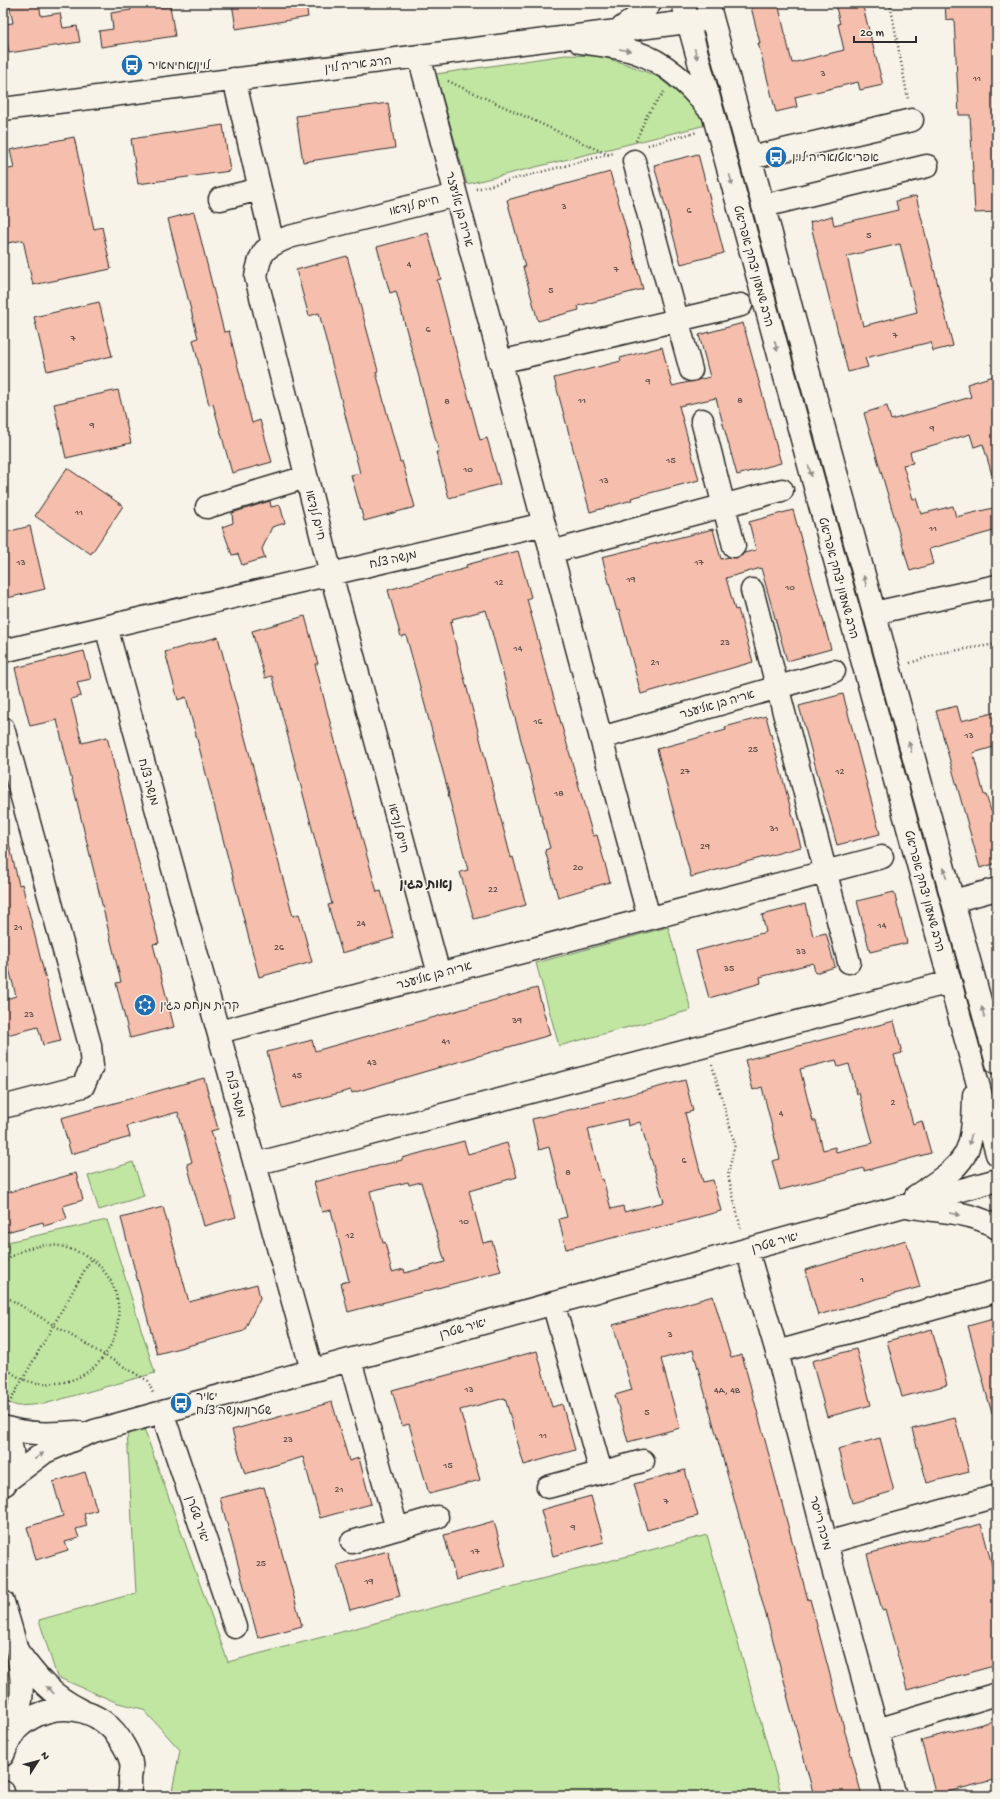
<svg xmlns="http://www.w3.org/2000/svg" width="1000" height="1799" viewBox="0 0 1000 1799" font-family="'Gochi Hand','Playpen Sans Hebrew',sans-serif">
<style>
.green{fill:#c1e6a1;stroke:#768866}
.building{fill:#f6beac;stroke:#2b2b2b;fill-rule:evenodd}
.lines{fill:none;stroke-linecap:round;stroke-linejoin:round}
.minor-casing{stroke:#2b2b2b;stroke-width:25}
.path{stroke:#2b2b2b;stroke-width:2.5;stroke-dasharray:1 3;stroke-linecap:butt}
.minor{stroke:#f7f3e8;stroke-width:22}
.oneway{fill:#918f8a}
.labels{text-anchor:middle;stroke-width:3;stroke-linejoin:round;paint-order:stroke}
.number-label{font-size:10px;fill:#5e504b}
.street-label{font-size:12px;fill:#2b2b2b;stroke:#f7f3e8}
.poi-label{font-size:12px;fill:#2b2b2b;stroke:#f7f3e8;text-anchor:start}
.neighbourhood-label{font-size:13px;font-weight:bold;fill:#2b2b2b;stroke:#f7f3e8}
</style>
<rect width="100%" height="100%" fill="#f7f3e8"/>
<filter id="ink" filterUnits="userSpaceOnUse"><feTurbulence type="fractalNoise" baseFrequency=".025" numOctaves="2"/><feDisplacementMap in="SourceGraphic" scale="8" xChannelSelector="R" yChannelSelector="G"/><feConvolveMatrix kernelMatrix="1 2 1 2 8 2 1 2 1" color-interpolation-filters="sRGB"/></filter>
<g filter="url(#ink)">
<path class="green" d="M565,55L599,56L629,65L658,77L692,105L706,125L467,184L436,74Z
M668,927L691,1010L559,1046L536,963Z
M133,1162L144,1196L99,1210L88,1176Z
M107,1220L155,1373L44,1404L18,1406L3,1401V1243Z
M143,1426L228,1662L707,1535L782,1796H171L180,1750L143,1709L118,1703L57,1677L39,1620L136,1593L127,1431Z"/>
<path class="building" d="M9,3H39L41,16L60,13L63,28L77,26L80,42L9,53L4,24L13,23Z
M129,3H160L161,7L170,6L175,36L101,47L99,31L113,29L111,13L131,10Z
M232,3H306L308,17L236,29Z
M750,3H778L792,63L844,50L838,24H840L835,3H862L883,85L860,90L858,82L795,97L797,107L776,112L758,43H760Z
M945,3H997V212L975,213L970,115H959L954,19L946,20Z
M388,103L395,148L303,162L296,116Z
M223,125L230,171L138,184L131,139Z
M74,137L94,229L102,227L111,269L33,285L23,240L3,244V170L14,168L10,150Z
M698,154L724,253L681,264L654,165Z
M610,172L643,289L578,306L579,310L538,321L523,267H525L507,200Z
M916,196L953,346L933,351L931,342L865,358L868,367L848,372L810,222L832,216L834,225L898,210L896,201ZM900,244L917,312L863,326L847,256Z
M194,212L224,332L229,331L252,423L260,420L272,462L232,473L213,404L209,405L193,340L198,338L168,219Z
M428,233L441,279L437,280L480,440L487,438L500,484L449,498L436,452H439L396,291L390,293L377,247Z
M347,256L378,371L376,372L400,462L402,461L415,507L364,521L351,475L360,473L319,313L309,316L296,270Z
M99,302L112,356L47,371L34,317Z
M743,323L781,463L737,475L716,398L679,406L699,480L631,498L632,500L590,512L554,378L621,361L620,358L662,347L672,386L710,377L699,335Z
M997,375V475H992L983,444L974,447L970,434L910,452L913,463L903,465L913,499L916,498L921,514L953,506L956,517L997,507V530L929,549L933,564L910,571L864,413L887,406L891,420L971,397L967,384Z
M118,390L131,443L66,458L54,404Z
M67,468L123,506L91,554L35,516Z
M270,501L271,507L280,505L285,523L272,527L262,549L265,558L242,565L238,554L232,555L222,527L233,523L232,513Z
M793,510L831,649L787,661L761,568L726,578L735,610L738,609L753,662L641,694L619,610L617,611L602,557L713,529L721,559L729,557L737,558L744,553L756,550L749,522Z
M30,526L45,589L3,599V533Z
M518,551L531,597L527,599L551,688L593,836L597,835L610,882L558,897L545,850L550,848L486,610L452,619L453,622L450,623L511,858L513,857L526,905L474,919L460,872L468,870L448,794H449L406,635L401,637L388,590L467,568L466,565Z
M305,616L318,664H315L336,745L377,892L381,891L394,938L342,953L328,905L332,904L272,676L265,678L252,631Z
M218,637L293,916L299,914L312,962L259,977L186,697L178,700L165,652Z
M84,651L91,679L77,682L81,696L71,699L82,743L107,737L159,943L153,944L174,1027L130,1038L116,983L121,982L57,720L30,726L15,668Z
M843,694L880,834L837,845L799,706Z
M957,706L961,721L997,712V746L973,753L984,795H986L991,811L997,810V863L980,868L936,711Z
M766,716L801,847L691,877L657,749L726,730L725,727Z
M9,843L19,885L22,884L61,1041L43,1045L38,1027L3,1036V1000L16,996L3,945V844Z
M894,892L907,943L870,952L857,901Z
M805,904L813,936L826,933L835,967L815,973L813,963L760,977L761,983L709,998L696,951L766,932L762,915Z
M537,988L550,1035L352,1093L351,1090L282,1108L267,1052L312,1040L315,1051Z
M894,1021L902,1053L894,1055L913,1124L922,1121L931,1153L864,1171V1168L780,1190L772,1161L780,1159L762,1087L753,1090L745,1060ZM836,1060L838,1067L849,1064L857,1094L859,1093L873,1143L836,1152L835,1147L823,1150L816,1121H813L800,1069Z
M204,1078L218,1129L211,1131L236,1217L204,1226L187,1164L192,1162L178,1112L127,1126L130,1137L71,1154L61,1118Z
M685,1080L693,1111L685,1113L703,1182L713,1180L721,1211L655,1229L654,1228L566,1249L559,1219L567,1217L549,1147L539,1150L532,1119L598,1103ZM627,1119L628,1126L640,1122L664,1202L624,1212L623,1206L611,1209L603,1179L601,1180L588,1129Z
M464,1141L468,1154L507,1143L517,1177L469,1191L483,1243L492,1241L501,1271L348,1312L341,1283L349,1281L331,1210L322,1212L314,1182L402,1160V1158ZM408,1182L409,1185L421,1182L445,1262L405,1273L404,1269L392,1272L385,1242L383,1243L370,1191Z
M76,1173L83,1200L63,1206L67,1219L44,1226L43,1222L3,1233V1194Z
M163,1207L189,1302L257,1284L260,1298L244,1331L157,1354L121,1218Z
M906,1240L920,1287L818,1315L805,1270Z
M713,1296L731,1358L742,1355L808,1600L810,1599L862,1796H814L787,1695H788L693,1350L661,1359L680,1428L628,1442L615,1395L632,1390L613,1325Z
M997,1318V1414H992L968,1326Z
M932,1329L947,1385L902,1397L887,1341Z
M856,1349L871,1405L827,1417L812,1361Z
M537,1351L552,1407L562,1404L575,1450L524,1465L505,1398L460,1410L480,1480L429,1494L409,1424L402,1426L392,1390Z
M332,1402L349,1461L359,1458L371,1504L320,1518L303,1457L245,1474L232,1430Z
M955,1418L969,1472L927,1483L912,1429Z
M880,1438L894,1491L852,1503L838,1449Z
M685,1470L698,1516L647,1530L634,1484Z
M85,1472L97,1510L84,1514L87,1526L76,1529L79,1538L65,1542L68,1550L36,1560L27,1527L63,1516L53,1482Z
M264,1487L302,1626L258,1638L220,1498Z
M591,1496L604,1542L553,1556L541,1510Z
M494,1521L506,1566L456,1580L444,1535Z
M981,1524L997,1584V1665L907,1690L885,1609L882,1610L867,1554Z
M388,1551L400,1596L350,1610L337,1565Z
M997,1720V1779L936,1795L921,1740Z"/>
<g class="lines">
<g class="minor-casing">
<path id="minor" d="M683,3L997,1154
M708,3L997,1063
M619,30L643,12L650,3
M580,42C598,45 618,46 635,52C666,62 688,84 708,108
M419,56L649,918
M234,79L273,244
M3,109L703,20
M750,158L912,120
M634,161L691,370
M220,199L260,189
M763,206L927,166
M500,362L741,305
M702,420L734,546
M207,507L306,477
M551,552L782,490
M752,590L849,962
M874,613L997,586
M106,627L312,1370
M3,651L544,524
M3,728L90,1045L92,1066L83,1086L3,1107
M601,738L834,671
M953,901L997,889
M439,974L331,574L256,277C260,250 265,247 289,237L456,195
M219,1032L882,857
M255,1164L950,982
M916,1196C967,1162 973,1158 974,1095
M911,1207C937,1211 976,1212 997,1228
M747,1250L777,1352L826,1543L895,1796
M553,1303L601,1472
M777,1352L997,1291
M350,1360L397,1529
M162,1412L235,1627
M3,1427C29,1435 50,1434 77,1432
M3,1431C16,1446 15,1468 5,1484
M8,1480L45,1452L94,1431L997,1180
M548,1487L643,1461
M352,1542L437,1517
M826,1543L997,1496
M3,1602C12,1633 25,1667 21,1700C19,1712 14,1725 11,1736
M18,1652C37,1678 51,1695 81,1710
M877,1730L997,1694
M3,1755C7,1745 11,1735 18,1728C51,1697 103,1705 124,1746C127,1751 130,1756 131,1763C132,1767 131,1773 130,1778C130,1784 131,1790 128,1796
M3,1792L4,1796"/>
</g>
<path class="path" d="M890,3L908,99
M448,81L609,155
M636,141L647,115L664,92
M648,145L697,132
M476,189L614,153
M910,663L940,653L997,644
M712,1065L735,1144L728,1175L741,1229
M3,1263C22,1247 47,1240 70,1249C82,1253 95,1259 103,1270C138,1311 110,1379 56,1383C45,1384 34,1384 23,1379C16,1377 9,1370 3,1366
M3,1295L148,1381L153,1393
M7,1407L91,1259"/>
<use href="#minor" class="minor"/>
</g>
<defs><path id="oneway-solid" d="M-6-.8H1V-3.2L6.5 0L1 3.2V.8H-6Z"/></defs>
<g class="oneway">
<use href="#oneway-solid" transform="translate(625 50) rotate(10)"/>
<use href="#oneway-solid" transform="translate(696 54) rotate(75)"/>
<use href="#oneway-solid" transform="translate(731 180) rotate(75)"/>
<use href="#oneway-solid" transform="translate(776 346) rotate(75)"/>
<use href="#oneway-solid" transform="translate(810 471) rotate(75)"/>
<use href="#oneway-solid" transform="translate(865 581) rotate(-105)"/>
<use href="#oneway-solid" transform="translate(910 747) rotate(-105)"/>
<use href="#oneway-solid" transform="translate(945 873) rotate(-105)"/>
<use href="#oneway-solid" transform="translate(983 1012) rotate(-105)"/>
<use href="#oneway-solid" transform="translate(970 1140) rotate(104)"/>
<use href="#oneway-solid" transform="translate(955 1214) rotate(11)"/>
<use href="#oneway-solid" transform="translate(39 1456) rotate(-36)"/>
<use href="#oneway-solid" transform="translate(50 1690) rotate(-138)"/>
</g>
</g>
<defs>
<g id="bus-disc" transform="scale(1.15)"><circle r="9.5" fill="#1f6fb2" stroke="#f7f3e8"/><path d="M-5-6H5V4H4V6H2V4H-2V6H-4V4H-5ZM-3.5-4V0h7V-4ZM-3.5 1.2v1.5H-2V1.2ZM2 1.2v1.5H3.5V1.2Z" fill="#fff"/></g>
<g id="synagogue-disc" transform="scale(1.15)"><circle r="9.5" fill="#1f6fb2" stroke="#f7f3e8"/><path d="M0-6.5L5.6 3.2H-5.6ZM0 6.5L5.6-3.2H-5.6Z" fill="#fff"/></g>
</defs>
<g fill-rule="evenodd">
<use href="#bus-disc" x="132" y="65"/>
<use href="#bus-disc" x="776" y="157"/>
<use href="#synagogue-disc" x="145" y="1005"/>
<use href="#bus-disc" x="181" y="1403"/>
</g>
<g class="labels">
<g class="number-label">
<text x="823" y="76">3</text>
<text x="977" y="81">11</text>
<text x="564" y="209">3</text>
<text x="689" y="213">6</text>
<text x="869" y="238">5</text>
<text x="409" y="267">4</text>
<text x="616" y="272">7</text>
<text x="551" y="293">5</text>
<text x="428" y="332">6</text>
<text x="895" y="338">7</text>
<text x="73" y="341">7</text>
<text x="648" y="384">9</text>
<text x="582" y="403">11</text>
<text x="740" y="403">8</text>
<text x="447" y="404">8</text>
<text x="92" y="428">9</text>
<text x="932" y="431">9</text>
<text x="671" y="463">15</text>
<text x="468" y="472">10</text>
<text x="604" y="483">13</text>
<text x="79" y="515">11</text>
<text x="933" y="531">11</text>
<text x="21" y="565">13</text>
<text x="699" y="565">17</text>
<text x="631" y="582">19</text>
<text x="499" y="585">12</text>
<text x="790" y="590">10</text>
<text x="725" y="645">23</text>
<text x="518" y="651">14</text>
<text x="655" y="665">21</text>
<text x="538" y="724">16</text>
<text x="969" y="738">13</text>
<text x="753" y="752">25</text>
<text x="685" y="774">27</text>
<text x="840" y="774">12</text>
<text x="559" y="796">18</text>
<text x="774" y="831">31</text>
<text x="705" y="849">29</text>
<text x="578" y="870">20</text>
<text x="493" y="892">22</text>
<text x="361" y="926">24</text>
<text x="882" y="928">14</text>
<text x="18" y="930">21</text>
<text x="279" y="950">26</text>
<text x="801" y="954">33</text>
<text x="729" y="971">35</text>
<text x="29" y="1017">23</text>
<text x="517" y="1023">39</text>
<text x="446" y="1044">41</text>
<text x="372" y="1065">43</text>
<text x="297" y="1078">45</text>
<text x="893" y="1105">2</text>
<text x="781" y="1116">4</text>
<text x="684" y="1163">6</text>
<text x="568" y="1175">8</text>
<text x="464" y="1224">10</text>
<text x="350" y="1238">12</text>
<text x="862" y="1282">1</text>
<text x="670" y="1337">3</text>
<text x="469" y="1392">13</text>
<text x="727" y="1393">4A, 4B</text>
<text x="647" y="1415">5</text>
<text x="543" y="1438">11</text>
<text x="288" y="1442">23</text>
<text x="448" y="1468">15</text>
<text x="339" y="1492">21</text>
<text x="666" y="1504">7</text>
<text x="573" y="1530">9</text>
<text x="475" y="1554">17</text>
<text x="261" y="1566">25</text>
<text x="369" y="1584">19</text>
</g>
<g class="street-label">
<text transform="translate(358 64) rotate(-7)" y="4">הרב אריה לוין</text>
<text transform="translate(414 205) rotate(-14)" y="4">חיים לנדאו</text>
<text transform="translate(460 209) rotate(75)" y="4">אריה בן אליעזר</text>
<text transform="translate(754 266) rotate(75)" y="4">הרב שמעון יצחק אפריאט</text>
<text transform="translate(316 515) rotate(76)" y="4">חיים לנדאו</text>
<text transform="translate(393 559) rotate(-13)" y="4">מנשה צלח</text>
<text transform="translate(839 578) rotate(75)" y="4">הרב שמעון יצחק אפריאט</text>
<text transform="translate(717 704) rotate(-16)" y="4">אריה בן אליעזר</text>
<text transform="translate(149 782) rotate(74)" y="4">מנשה צלח</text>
<text transform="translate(399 828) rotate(75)" y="4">חיים לנדאו</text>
<text transform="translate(925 891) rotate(75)" y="4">הרב שמעון יצחק אפריאט</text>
<text transform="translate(434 975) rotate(-15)" y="4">אריה בן אליעזר</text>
<text transform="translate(236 1094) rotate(74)" y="4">מנשה צלח</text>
<text transform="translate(775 1242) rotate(-16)" y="4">יאיר שטרן</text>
<text transform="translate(463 1328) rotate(-16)" y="4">יאיר שטרן</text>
<text transform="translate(198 1519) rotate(71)" y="4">יאיר שטרן</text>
<text transform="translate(821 1523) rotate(75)" y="4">מיכה רייסר</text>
</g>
<g class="poi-label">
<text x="148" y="69">לוין/אחימאיר</text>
<text x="792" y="161">אפריאט/אריה לוין</text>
<text x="160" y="1009">קרית מנחם בגין</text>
<text x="196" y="1400">יאיר<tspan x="196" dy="14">שטרן/מנשה צלח</tspan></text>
</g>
<g class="neighbourhood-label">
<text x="426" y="888">נאות בגין</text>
</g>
</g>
<rect width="1000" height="1799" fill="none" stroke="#f7f3e8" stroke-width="16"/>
<rect x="8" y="8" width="984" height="1783" fill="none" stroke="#2b2b2b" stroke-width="1.5" filter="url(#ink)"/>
<g transform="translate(38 1761) rotate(54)" stroke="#f7f3e8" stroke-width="3" paint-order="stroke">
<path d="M0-3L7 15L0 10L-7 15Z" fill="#2b2b2b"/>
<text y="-6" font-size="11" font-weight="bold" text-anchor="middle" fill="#2b2b2b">N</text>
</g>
<path d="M854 36v6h62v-6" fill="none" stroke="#2b2b2b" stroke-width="2"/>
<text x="860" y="36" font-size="12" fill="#2b2b2b" stroke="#f7f3e8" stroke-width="3" paint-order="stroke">20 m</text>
</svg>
